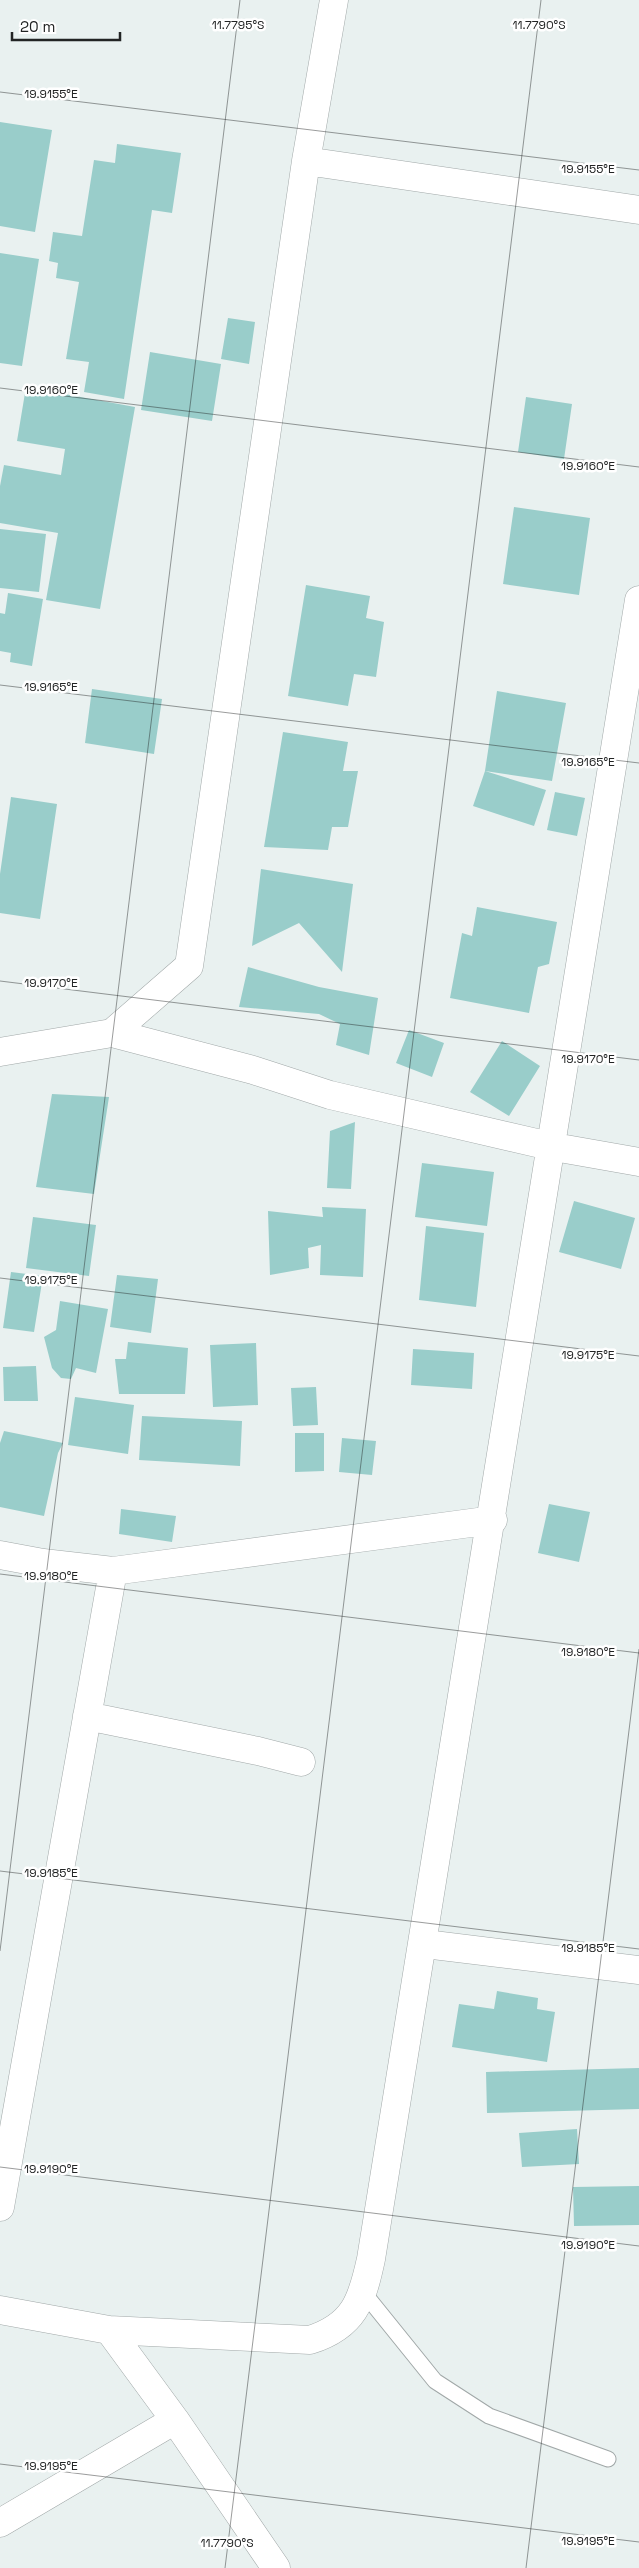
<svg xmlns="http://www.w3.org/2000/svg" width="639" height="2568" viewBox="0 0 639 2568" font-family="'Space Grotesk',sans-serif">
<style>
.building{fill:#99cdca}
.lines{fill:none;stroke-linecap:round;stroke-linejoin:round}
.service-casing{stroke:#a1a8a8;stroke-width:17}
.minor-casing{stroke:#a1a8a8;stroke-width:29}
.service{stroke:#fff;stroke-width:15}
.minor{stroke:#fff;stroke-width:28}
.ticks{fill:none;stroke:#222424;stroke-width:1;stroke-opacity:0.45}
.ticks-label{font-size:12px;text-anchor:middle;fill:#222424;stroke:#fff;stroke-width:5;stroke-linejoin:round;paint-order:stroke}
</style>
<rect width="100%" height="100%" fill="#e9f1f0"/>
<path class="building" d="M0,122L52,130L35,232L0,226Z
M117,144L181,153L172,213L152,210L124,399L84,392L89,362L66,359L79,282L56,278L58,263L49,261L53,232L82,236L94,160L115,163Z
M0,253L39,259L22,366L0,363Z
M228,318L255,322L249,364L221,359Z
M150,352L221,364L212,421L141,410Z
M26,387L135,407L100,609L46,600L58,533L0,523V486L4,465L61,475L65,449L17,441Z
M526,397L572,404L564,459L518,452Z
M514,507L590,518L579,595L503,584Z
M0,529L46,534L39,592L0,588Z
M306,585L370,596L366,618L384,622L376,677L354,674L348,706L288,696Z
M8,593L43,599L32,666L10,662L11,653L0,651V613L5,614Z
M92,689L162,699L154,754L85,743Z
M497,691L566,703L552,781L485,771Z
M283,732L348,742L343,771H358L348,827H332L328,850L264,847Z
M485,771L546,790L534,826L473,806Z
M555,792L585,798L577,836L547,830Z
M11,797L57,804L40,919L0,913V874Z
M261,869L353,884L342,972L299,923L252,946Z
M477,907L557,922L549,964L538,967L529,1013L450,998L462,933L472,936Z
M248,967L319,987L378,998L369,1055L336,1045L340,1024L319,1014L239,1007Z
M409,1030L444,1043L432,1077L396,1063Z
M502,1041L540,1066L509,1116L470,1092Z
M52,1094L109,1097L94,1194L36,1187Z
M355,1122L351,1189L327,1188L330,1131Z
M422,1163L494,1172L487,1226L415,1217Z
M574,1201L635,1218L621,1269L559,1252Z
M322,1207L366,1209L363,1277L320,1275L321,1245L308,1248L309,1268L270,1275L268,1211L323,1217Z
M33,1217L96,1225L89,1276L26,1268Z
M426,1226L484,1233L476,1307L419,1300Z
M11,1272L43,1276L34,1332L3,1328Z
M117,1275L158,1279L151,1333L110,1327Z
M60,1301L108,1309L96,1373L76,1368L71,1379L61,1378L52,1368L44,1337L56,1330Z
M128,1342L188,1348L185,1394H119L115,1359H126Z
M256,1343L258,1405L213,1407L210,1345Z
M413,1349L474,1353L472,1389L411,1385Z
M36,1366L38,1401H4L3,1367Z
M316,1387L318,1425L293,1426L291,1388Z
M75,1397L134,1405L128,1454L68,1445Z
M142,1416L242,1421L240,1466L139,1460Z
M4,1431L63,1443L58,1453L44,1516L0,1507V1443Z
M295,1433H324V1471L295,1472Z
M342,1438L376,1441L372,1475L339,1472Z
M549,1504L590,1512L579,1562L538,1553Z
M121,1509L176,1516L172,1542L119,1534Z
M497,1991L538,1998L537,2009L555,2012L547,2062L452,2047L459,2004L494,2009Z
M639,2068V2109L487,2113L486,2072Z
M577,2129L579,2164L522,2167L519,2133Z
M639,2186V2225L574,2226L573,2187Z"/>
<g class="lines">
<g class="service-casing">
<path id="service" d="M364,2293L435,2381L489,2416L608,2459"/>
</g>
<g class="minor-casing">
<path id="minor" d="M306,161L639,210
M112,1033L189,966L306,161L334,0
M0,1052L112,1033L253,1070L330,1095L554,1147L639,1162
M0,1555L43,1563L113,1571L493,1520
M87,1716L258,1751L301,1762
M425,1944L639,1970
M0,2207L113,1571
M0,2310L109,2330L310,2340C354,2326 362,2301 371,2259C462,1706 553,1153 639,600
M109,2330L175,2420L276,2568
M0,2523L175,2420"/>
</g>
<use href="#service" class="service"/>
<use href="#minor" class="minor"/>
</g>
<path class="ticks" d="M0,92L639,170M0,388L639,467M0,685L639,763M0,981L639,1060M0,1278L639,1356M0,1574L639,1653M0,1871L639,1949M0,1951L240,0M0,2167L639,2246M0,2464L639,2542M225,2568L541,0M526,2568L639,1649"/>
<g class="ticks-label">
<text x="238" y="29">11.7795°S</text>
<text x="539" y="29">11.7790°S</text>
<text x="51" y="98">19.9155°E</text>
<text x="588" y="173">19.9155°E</text>
<text x="51" y="394">19.9160°E</text>
<text x="588" y="470">19.9160°E</text>
<text x="51" y="691">19.9165°E</text>
<text x="588" y="766">19.9165°E</text>
<text x="51" y="987">19.9170°E</text>
<text x="588" y="1063">19.9170°E</text>
<text x="51" y="1284">19.9175°E</text>
<text x="588" y="1359">19.9175°E</text>
<text x="51" y="1580">19.9180°E</text>
<text x="588" y="1656">19.9180°E</text>
<text x="51" y="1877">19.9185°E</text>
<text x="588" y="1952">19.9185°E</text>
<text x="51" y="2173">19.9190°E</text>
<text x="588" y="2249">19.9190°E</text>
<text x="51" y="2470">19.9195°E</text>
<text x="588" y="2545">19.9195°E</text>
<text x="227" y="2547">11.7790°S</text>
</g>
<path d="M12 32v8h108v-8" fill="none" stroke="#222424" stroke-width="2.5"/>
<text x="20" y="32" font-size="15" fill="#222424" stroke="#ffffff" stroke-width="4" paint-order="stroke">20 m</text>
</svg>
